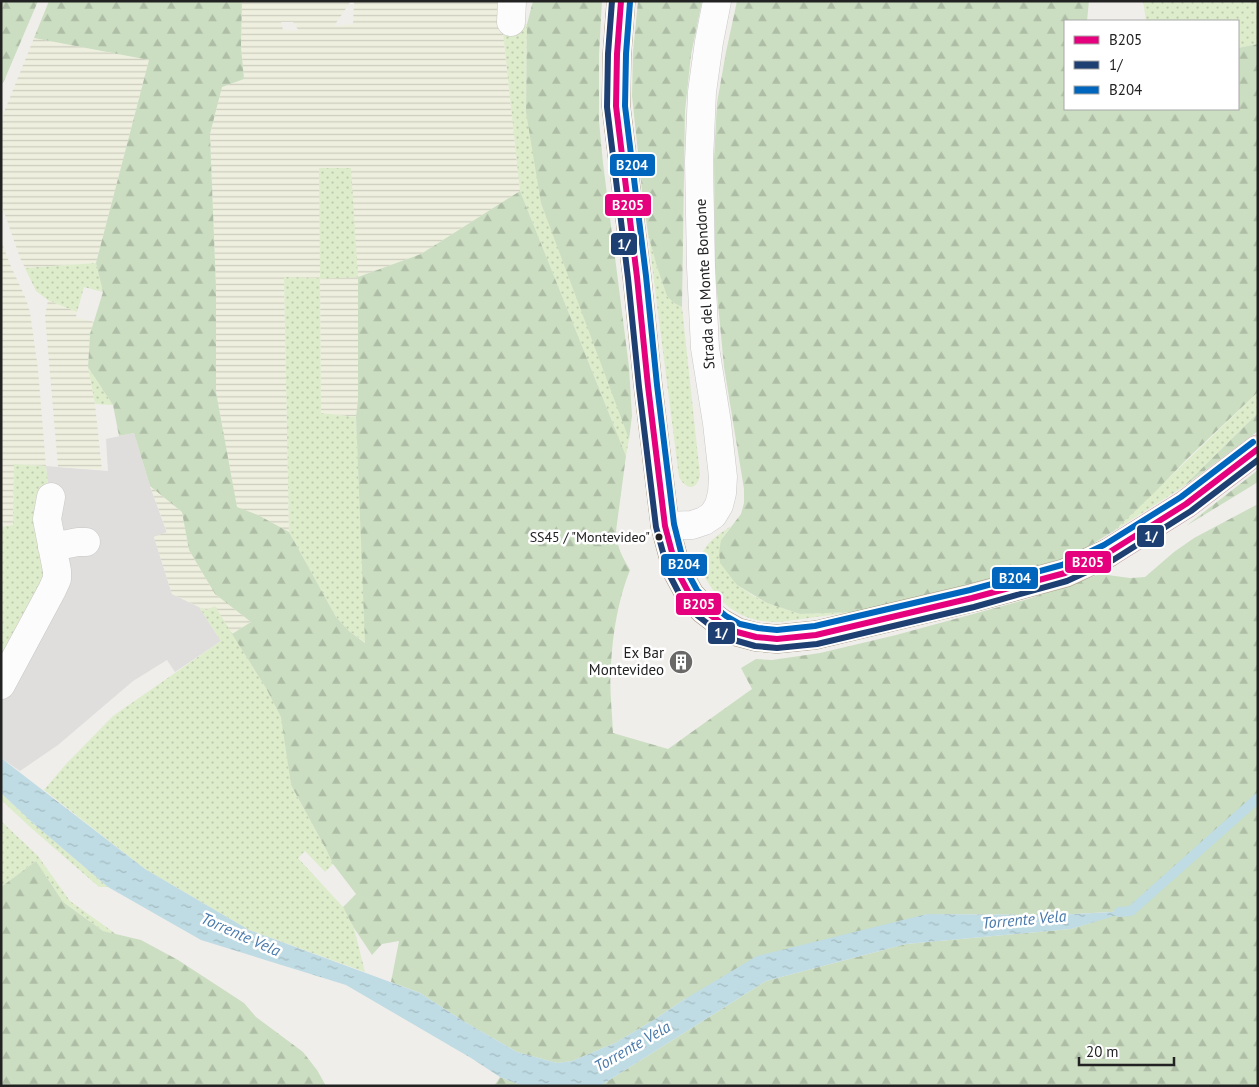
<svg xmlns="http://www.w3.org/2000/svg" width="1259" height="1087" viewBox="0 0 1259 1087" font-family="'PT Sans',sans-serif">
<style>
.residential{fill:#dfdedc}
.farmland{fill:url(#farmland-rules);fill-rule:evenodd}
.grass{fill:url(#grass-dots)}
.forest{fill:url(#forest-firs)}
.water{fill:url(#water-ripples)}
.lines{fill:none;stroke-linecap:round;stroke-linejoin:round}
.stream{stroke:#bfdbe3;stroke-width:10}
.minor-casing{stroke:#c9c8c7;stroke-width:29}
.tertiary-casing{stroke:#c9c8c7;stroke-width:29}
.primary-casing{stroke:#a79c86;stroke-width:29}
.trunk-casing{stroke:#c5a2ac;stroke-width:29}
.minor{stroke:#fdfcfc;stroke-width:28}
.tertiary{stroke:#fdfcfc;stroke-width:28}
.primary{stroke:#f3ede7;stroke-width:28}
.trunk{stroke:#f0e6e4;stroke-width:28}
.bus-1-casing{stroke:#fff;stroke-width:10}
.bus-2-casing{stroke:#fff;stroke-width:10}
.bus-3-casing{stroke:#fff;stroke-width:10}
.bus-1{stroke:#e5007d;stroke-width:6}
.bus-2{stroke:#1d3f72;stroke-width:6}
.bus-3{stroke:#0065bd;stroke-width:6}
.bus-dot{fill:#222;stroke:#fff;stroke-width:2}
.labels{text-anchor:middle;stroke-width:5;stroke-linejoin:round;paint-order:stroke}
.bus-label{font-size:14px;fill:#222;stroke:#fff;text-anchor:end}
.street-label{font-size:15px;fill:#222;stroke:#fff}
.poi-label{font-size:15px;fill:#222;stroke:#fff;text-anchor:end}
.water-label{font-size:16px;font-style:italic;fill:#4a7aab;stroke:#fff}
.line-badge{stroke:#fff;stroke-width:2}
.badge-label{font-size:14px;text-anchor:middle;font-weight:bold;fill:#fff}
</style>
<defs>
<pattern id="farmland-rules" width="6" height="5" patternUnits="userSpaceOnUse" patternTransform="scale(1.25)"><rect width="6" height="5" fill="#efefdf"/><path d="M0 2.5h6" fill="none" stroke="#cdcdbf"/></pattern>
<pattern id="grass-dots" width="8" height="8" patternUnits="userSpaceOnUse" patternTransform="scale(1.25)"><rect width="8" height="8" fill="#ddeccb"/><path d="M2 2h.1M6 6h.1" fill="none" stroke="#bdcaae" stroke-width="1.8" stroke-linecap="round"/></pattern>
<pattern id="forest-firs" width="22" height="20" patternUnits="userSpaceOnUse" patternTransform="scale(1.25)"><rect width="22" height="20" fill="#cbdec1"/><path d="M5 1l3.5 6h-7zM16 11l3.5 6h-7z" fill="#aebea6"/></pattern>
<pattern id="water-ripples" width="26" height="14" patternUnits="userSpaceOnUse" patternTransform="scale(1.25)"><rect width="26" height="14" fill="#bfdbe3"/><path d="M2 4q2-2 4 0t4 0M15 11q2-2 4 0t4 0" fill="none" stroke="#a4bcc2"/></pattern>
</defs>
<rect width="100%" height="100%" fill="#f0eeeb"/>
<path class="residential" d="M134,433L150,486L167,533L154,537L172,594L199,607L221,641L175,672L167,660L133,681L58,745L20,771L1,758V666L48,484L46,466L108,471L106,439Z"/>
<path class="farmland" d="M242,1H351L334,26L353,24L354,1H501L502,23L520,191L421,254L358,277V399L356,417L321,413L320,278H284L289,532L258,515L237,508L216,392V288L210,134L222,87L244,79L241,47ZM281,22H293L299,31L283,30Z
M34,38L149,60L96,263L25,268L20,258L1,203V127L4,112Z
M1,240L9,262L26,299L30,312L38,369L46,466L14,464L13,525L1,527Z
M48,300L77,312L76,317L94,322L90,334L88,367L95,404L102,470L58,467L45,316Z
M150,486L182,512L189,550L215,594L251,622L232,634L206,610L172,594L154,537L167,532Z"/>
<path class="grass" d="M1143,1H1258V44L1238,48V21H1146Z
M511,22L527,24L526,112L629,439L626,456L520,191L502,23Z
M319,168H351L358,277L320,279L321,413L356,417L366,643L349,631L336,617L289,532L284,277L320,278Z
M648,234L657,267L667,296L674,303L682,307L700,475C697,491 686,490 679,477Z
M96,263L103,292L84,287L77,312L48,300L36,291L25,268Z
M88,367L113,405L95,404Z
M1258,392V413L1183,487L1114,531Z
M14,464L46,466L48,484L47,586L1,666V527L13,525Z
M731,526L721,540L737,585L752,595L767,603L800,614L853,612L780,622C748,623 726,611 709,584C703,575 699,566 702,556C705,542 720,534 731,526Z
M215,606L266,688L282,717L291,785L327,851L333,864L325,872L305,851L298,858L343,907L354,928L365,972L249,930L145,869L44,790L66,764L113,716L221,641L199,607L206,610Z
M1,793L34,824L108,887H99L30,827L1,800Z
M1,821L38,856L70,901L116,934L103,931L63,902L36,861L1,887Z"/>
<path class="forest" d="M1,1H38L4,81L1,85Z
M49,1H242L241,47L244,79L222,87L210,134L216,288V392L237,507L258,515L289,532L336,617L349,631L365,643L356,417L358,399V277L421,254L520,191L626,456L616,531C617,548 622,556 630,570C618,600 613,632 611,664C609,687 612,710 613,733L668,749L752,689L741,668L756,659L772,660L820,653L896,635L1028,599L1100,574L1130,578L1145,577L1174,552L1194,538L1258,504V1086H600L766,981L906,944L1071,929L1128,911L1056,915L927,914L685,999L652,1021L615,1043L572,1061L557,1063L517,1052L465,1022L420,993L391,982L399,941L382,944L372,955L354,928L343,907L356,894L333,864L327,851L291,785L281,717L266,688L232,634L251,622L215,594L189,550L182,512L150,486L134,433L119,436L113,405L88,367L90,334L103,292L96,263L149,60L34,38Z
M533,1H602L599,55V121L603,163L629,367L632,416L629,439L541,203L526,112L527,24Z
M638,1H702L691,55L685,111L682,307L674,303L667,296L657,267L648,234L642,191L632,96L633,52Z
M737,1H1089L1087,21H1065V109H1238V48L1258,44V392L1188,458L1156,491L1114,531L1072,556L940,593L853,612L800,614L767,603L737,585L720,563L719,553L721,540L741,514L744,503V489L724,367L715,272L714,159L717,103L726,52Z
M1258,413V431L1183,487Z
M1258,470V482L1186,526Z
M36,861L63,902L103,931L141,940L178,960L244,1003L256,1017L303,1052L317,1070L326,1086H1V887Z
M500,1077L523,1086H494Z"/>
<path class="water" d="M1,758L145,869L249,930L420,993L465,1022L517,1052L557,1063L572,1061L615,1043L652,1021L685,999L757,956L927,914L1056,915L1131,911L1071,929L906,944L766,981L600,1086H523L500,1077L471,1058L346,985L201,940L108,887L34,824L1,793Z"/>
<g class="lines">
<path class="stream" d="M1119,912L1131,911L1258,798"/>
<g class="minor-casing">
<path id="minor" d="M511,22L512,1
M52,547L78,542H86
M1,685L52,590L57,579V571L47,519L51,497"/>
</g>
<g class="tertiary-casing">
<path id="tertiary" d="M665,526L692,525L704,521L713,515L719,505L722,493L723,477L717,423L705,348L701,267L699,161L702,92L709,42L717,1"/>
</g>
<g class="primary-casing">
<path id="primary" d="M621,1L617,54L616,106L637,277L648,386L665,526L677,571L690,595L704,610L721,623L737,632L756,637L777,639L816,635L972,598L1065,573L1108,553"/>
</g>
<g class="trunk-casing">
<path id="trunk" d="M1108,553L1186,504L1258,449"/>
</g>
<use href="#minor" class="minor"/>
<use href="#tertiary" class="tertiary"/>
<use href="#primary" class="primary"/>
<use href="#trunk" class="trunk"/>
<g class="bus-1-casing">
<path id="bus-1" d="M621,1L617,54L616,106L637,277L648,386L665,526L677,571L690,595L704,610L721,623L737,632L756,637L777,639L816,635L972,598L1065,573L1108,553L1186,504L1258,449"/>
</g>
<g class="bus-2-casing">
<path id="bus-2" d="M612,1L608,54L607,107L628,278L639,387L656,527L669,574L682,599L698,616L716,630L734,640L755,646L777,648L817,644L974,607L1067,581L1113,560L1191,511L1258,460"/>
</g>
<g class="bus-3-casing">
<path id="bus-3" d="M630,2L626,54L625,106L646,276L657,385L674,524L685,568L697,590L710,603L726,616L740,624L758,628L777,630L815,626L970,590L1062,565L1104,545L1181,497L1253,442"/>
</g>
<use href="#bus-1" class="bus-1"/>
<use href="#bus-2" class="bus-2"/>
<use href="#bus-3" class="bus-3"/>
</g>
<defs>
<g id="building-disc" transform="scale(1.25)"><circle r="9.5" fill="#6a6968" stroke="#fff"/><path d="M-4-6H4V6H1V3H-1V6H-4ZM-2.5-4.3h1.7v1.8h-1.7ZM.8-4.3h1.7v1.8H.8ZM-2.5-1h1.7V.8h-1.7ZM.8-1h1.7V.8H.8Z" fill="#fff"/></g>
</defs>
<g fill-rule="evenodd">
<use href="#building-disc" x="681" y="662"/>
</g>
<circle class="bus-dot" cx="659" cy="537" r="4.5"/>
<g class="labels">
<g class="bus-label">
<text x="650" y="542">SS45 / "Montevideo"</text>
</g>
<g class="street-label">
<text transform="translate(705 284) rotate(-93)" y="5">Strada del Monte Bondone</text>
</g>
<g class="poi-label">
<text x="664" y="658">Ex Bar<tspan x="664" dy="17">Montevideo</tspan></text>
</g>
<g class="water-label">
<text transform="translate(1024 919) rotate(-5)" y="6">Torrente Vela</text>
<text transform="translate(241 934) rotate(24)" y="6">Torrente Vela</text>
<text transform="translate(632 1046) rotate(-30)" y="6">Torrente Vela</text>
</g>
</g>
<g class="line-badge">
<rect x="609" y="153" width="47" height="24" rx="5" fill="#0065bd"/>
<rect x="604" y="193" width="48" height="24" rx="5" fill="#e5007d"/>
<rect x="610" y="232" width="28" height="24" rx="5" fill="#1d3f72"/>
<rect x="1136" y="524" width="29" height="24" rx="5" fill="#1d3f72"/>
<rect x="1064" y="550" width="48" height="24" rx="5" fill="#e5007d"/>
<rect x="660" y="553" width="48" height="24" rx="5" fill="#0065bd"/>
<rect x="991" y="566" width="48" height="24" rx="5" fill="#0065bd"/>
<rect x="675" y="592" width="47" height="24" rx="5" fill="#e5007d"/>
<rect x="707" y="621" width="29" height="24" rx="5" fill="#1d3f72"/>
</g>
<g class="badge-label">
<text x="632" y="170">B204</text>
<text x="628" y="210">B205</text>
<text x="624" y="249">1/</text>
<text x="1151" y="541">1/</text>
<text x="1088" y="567">B205</text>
<text x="684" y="569">B204</text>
<text x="1015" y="583">B204</text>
<text x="699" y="609">B205</text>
<text x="721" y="638">1/</text>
</g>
<rect width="1259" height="1087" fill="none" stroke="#222222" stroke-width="5"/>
<rect x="1064" y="20" width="175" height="90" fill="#ffffff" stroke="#a7a7a7"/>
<rect x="1074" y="36" width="25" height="8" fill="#e5007d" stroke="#a7a7a7"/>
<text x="1109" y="45" font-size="15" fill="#222222">B205</text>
<rect x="1074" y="61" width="25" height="8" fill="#1d3f72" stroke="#a7a7a7"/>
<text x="1109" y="70" font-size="15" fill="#222222">1/</text>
<rect x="1074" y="86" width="25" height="8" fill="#0065bd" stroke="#a7a7a7"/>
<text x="1109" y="95" font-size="15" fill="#222222">B204</text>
<path d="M1079 1057v8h95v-8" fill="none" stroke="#222222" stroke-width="2.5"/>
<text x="1086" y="1057" font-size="15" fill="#222222" stroke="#ffffff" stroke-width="4" paint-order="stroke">20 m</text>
</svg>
